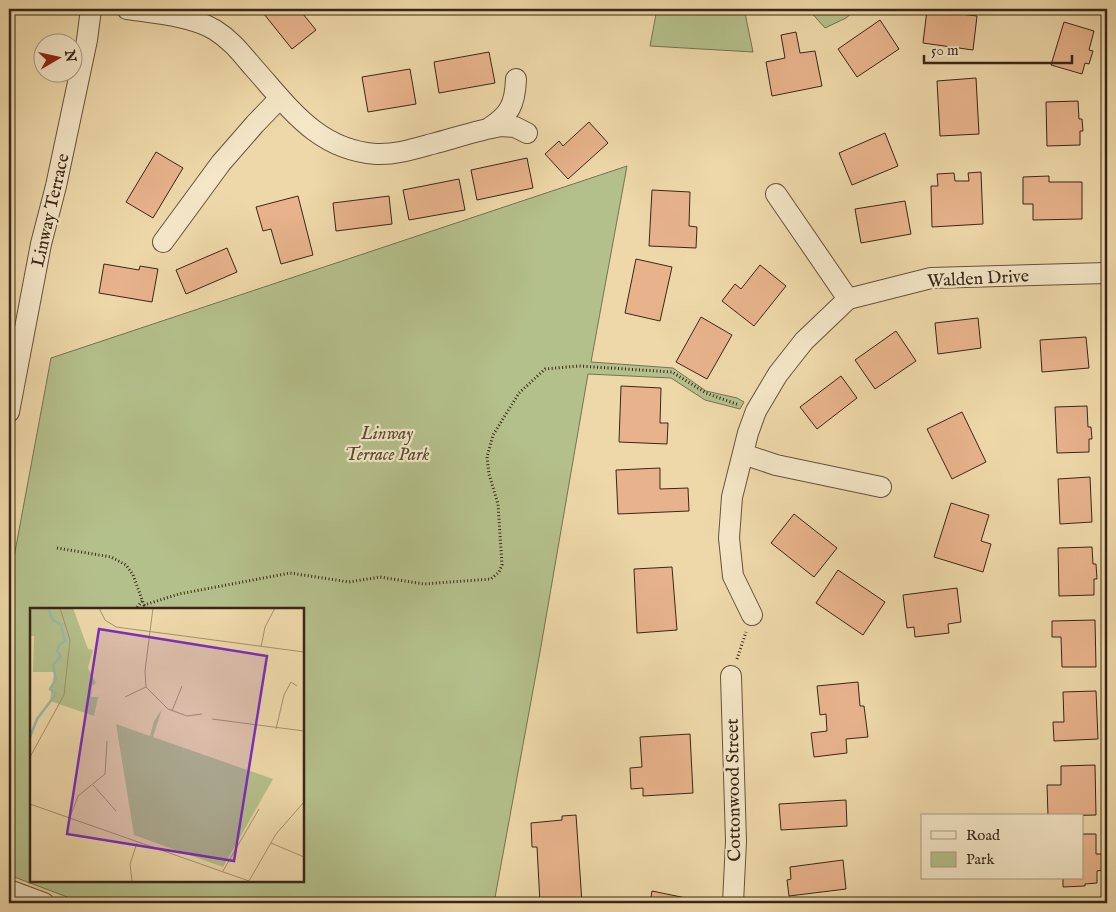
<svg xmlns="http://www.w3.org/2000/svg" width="1116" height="912" viewBox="0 0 1116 912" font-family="'IM FELL English',serif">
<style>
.green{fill:#b4c08b;stroke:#767352;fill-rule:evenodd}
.building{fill:#e8b38c;stroke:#392619}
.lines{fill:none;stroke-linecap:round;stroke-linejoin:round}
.minor-casing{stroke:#66523d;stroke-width:22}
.path{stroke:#392619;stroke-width:3;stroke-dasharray:1 2.5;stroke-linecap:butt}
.minor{stroke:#f4e6c7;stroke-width:20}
.labels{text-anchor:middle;stroke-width:4.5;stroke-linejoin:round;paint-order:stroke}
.street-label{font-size:18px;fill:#392619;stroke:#f4e6c7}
.park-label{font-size:18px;font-style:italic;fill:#584c36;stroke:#f4e6c7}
.inset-river{fill:none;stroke:#99b9aa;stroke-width:2.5}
.inset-road{fill:none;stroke:#a6916f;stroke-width:1}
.view{fill:#7b2cbf;fill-opacity:0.15;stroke:#7b2cbf;stroke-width:2.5}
.inset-edge{fill:none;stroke:#392619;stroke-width:2.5}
</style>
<rect width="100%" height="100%" fill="#eed8a9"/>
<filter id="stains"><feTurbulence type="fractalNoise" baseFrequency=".004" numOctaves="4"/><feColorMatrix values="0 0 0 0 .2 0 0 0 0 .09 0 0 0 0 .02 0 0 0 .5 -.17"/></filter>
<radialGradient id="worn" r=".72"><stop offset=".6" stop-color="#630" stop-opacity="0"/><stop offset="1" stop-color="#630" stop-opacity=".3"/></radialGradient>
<path class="green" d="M657,9H787L745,13L753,52L650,46Z
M808,9H857L846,18L825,28Z
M627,166L591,362L673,368L706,391L737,398L744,402L740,409L705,400L671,378L588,374L540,652L494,903H83L9,875V584L51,358ZM31,610H302V881H31Z"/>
<path class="building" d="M260,9H299L316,30L292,49Z
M927,10L977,16L973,50L923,43Z
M880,20L899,49L857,77L838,49Z
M1064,22L1094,31L1089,50L1093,51L1089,64L1085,63L1082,74L1051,65Z
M796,32L800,53L815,51L822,86L772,96L766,62L785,58L781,35Z
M489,52L495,83L439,93L434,62Z
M410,69L416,104L368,112L362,77Z
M976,78L979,134L940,136L937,81Z
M1078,101L1079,119H1082L1083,131H1080V145L1047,146L1046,102Z
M589,122L608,143L568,179L545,154L559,141L563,146Z
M885,133L898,166L852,185L839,153Z
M156,152L183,168L153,218L126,202Z
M527,158L533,188L477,200L471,170Z
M981,172L983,224L932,227L931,186H938L937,174L954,173L955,181H969L968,173Z
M1049,176V182H1082V219L1033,220V204H1023V177Z
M459,179L465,210L409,220L403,190Z
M652,190L690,192L689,226L697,227L696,248L649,246Z
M298,196L313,255L281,264L271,229L263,231L256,207Z
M389,196L392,224L336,231L333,203Z
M905,201L911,234L861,243L855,209Z
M227,248L237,272L186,294L176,270Z
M636,259L672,267L660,321L625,313Z
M104,264L139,270L140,266L158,269L152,302L99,293Z
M760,265L786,286L754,326L722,301L735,284L741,289Z
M701,317L732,335L707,379L676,362Z
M978,318L981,348L938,354L935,323Z
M896,331L916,361L875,389L855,360Z
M1086,337L1089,368L1042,372L1040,340Z
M841,376L857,398L817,429L800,407Z
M621,386L661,388L660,423H668L667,444L619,442Z
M1087,406L1088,427H1091L1092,439H1089V452L1057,453L1055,407Z
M962,412L986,462L952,479L927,429Z
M660,468V489L688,488L689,511L618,514L616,470Z
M1090,477L1092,522L1060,524L1058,479Z
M951,503L989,515L981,541L991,544L983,572L934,557Z
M794,514L837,548L814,577L771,543Z
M1092,547L1093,564H1096L1097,579H1094V595L1059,596L1058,548Z
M672,567L677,630L637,633L634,569Z
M838,570L885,602L863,635L816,603Z
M957,588L961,622L948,624L949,633L915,637L914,627L907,628L903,595Z
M1095,620L1096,667H1062L1061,637H1052V621Z
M858,682L860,706H864L868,737L846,739L847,753L814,757L811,733L827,731L826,714L820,715L817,686Z
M1096,691L1098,739L1054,741L1053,722H1064L1063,692Z
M690,734L693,793L643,796V788L631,789L630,768L642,767L640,737Z
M1095,765L1096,815L1048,816L1047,785H1061V766Z
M846,800L847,826L781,830L779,804Z
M576,815L582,903H540L537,847H532L531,823L562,820V816Z
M1082,834H1096V854H1102V870L1097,871V883L1085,884V886L1063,887V878H1082Z
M843,860L846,889L789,896L787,880L791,879L790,867Z
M652,891L686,898L685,903H650Z"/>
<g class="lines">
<g class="minor-casing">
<path id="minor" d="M127,9C154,13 192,16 215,30C231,40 241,53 253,67C289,107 317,150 376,154C395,155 414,149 432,144C455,138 478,130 502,126L515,127L527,133
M489,128C510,115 515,104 516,79
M776,194L848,299
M163,242L221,163L255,124L280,98
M9,412L41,244L56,186L87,40L91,9
M743,454L776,465L881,487
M752,615L733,576L729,538L732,497L748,433L756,411L778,374L804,341L848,299L931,278L1107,273
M731,676L736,841L733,903
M9,890L44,903"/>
</g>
<path class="path" d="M57,548L111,557L126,565L133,575L144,605L179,594L290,573L349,582L380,577L424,584L491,579L499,572L502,565L498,504L489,474L487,457L493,435L519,393L545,369L579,366L672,372L706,393L739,405
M144,605L147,610
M135,610L142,601
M737,659L746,632"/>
<use href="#minor" class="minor"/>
</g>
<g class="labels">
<g class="street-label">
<text transform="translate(50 210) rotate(-77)" y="6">Linway Terrace</text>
<text transform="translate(978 278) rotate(-3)" y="6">Walden Drive</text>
<text transform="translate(733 790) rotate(-91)" y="6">Cottonwood Street</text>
</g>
<g class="park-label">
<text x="387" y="439">Linway<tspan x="387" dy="21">Terrace Park</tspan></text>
</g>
</g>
<g transform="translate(30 608)">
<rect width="274" height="274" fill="#eed8a9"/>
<path d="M0,0H43L58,41L63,42L58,60L66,75L62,78L61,89H68L64,108L20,93L24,64H3L4,28H0ZM132,101L123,129L243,171L193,259L104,227L86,116L120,128L124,113Z" fill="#b4c08b"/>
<path class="inset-river" d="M0,129L7,111L26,86L20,81L26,71L23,57L31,48L27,43L29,37L35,33L31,17L22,11L18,0"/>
<path class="inset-road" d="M69,0L75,12L86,19L274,44M123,0L115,63L116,79L138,101L157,108L172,106M231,39L235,19L245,0M95,89L116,79M142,103L152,78M182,111L274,123M246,121L254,87L261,74L267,78M0,149L34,87L40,32L30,0M63,177L86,203M0,196L219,273M40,209L48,188L75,166L77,133M241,235L274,249M193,263L229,201M102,273L100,256L107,235M219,273L246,226L274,194"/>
<path class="view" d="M69,21L237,48L204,253L37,226Z"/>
<rect width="274" height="274" class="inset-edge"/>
</g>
<rect width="1116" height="912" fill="none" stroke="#eed8a9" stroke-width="30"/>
<rect x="10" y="10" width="1096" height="892" fill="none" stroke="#392619" stroke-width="2.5"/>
<rect x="15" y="15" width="1086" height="882" fill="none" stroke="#392619"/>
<rect x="921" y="814" width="162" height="65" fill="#f4e6c7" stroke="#a99981"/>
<rect x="931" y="831" width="25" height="8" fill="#f4e6c7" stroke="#a99981"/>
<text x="966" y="840" font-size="15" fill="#392619">Road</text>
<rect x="931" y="852" width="25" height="15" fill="#b4c08b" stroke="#a99981"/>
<text x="966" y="864" font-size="15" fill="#392619">Park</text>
<g transform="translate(58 58) rotate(81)"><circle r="24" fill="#f4e6c7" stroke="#a99981"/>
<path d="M0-4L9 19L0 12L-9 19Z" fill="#8f2418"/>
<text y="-8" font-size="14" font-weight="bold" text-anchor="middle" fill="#392619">N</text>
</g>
<path d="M924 55v8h148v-8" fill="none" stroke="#392619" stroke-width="2.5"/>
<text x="931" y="55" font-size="15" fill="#392619" stroke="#f4e6c7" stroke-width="4" paint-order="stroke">50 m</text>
<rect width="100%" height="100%" filter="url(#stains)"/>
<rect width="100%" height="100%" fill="url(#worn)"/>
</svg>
